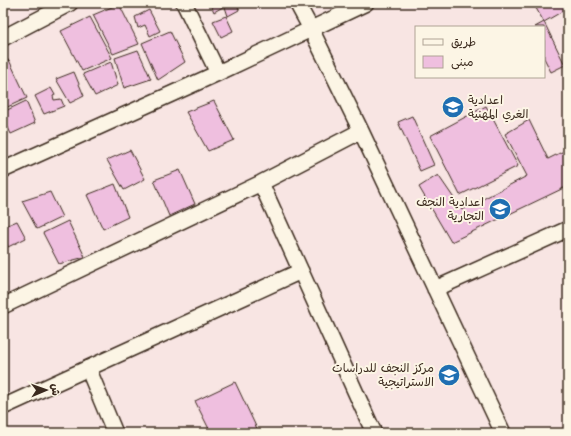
<svg xmlns="http://www.w3.org/2000/svg" width="571" height="436" viewBox="0 0 571 436" font-family="'Shantell Sans','Playpen Sans Arabic',sans-serif">
<style>
.building{fill:#efbfdf;stroke:#3b2a1e}
.lines{fill:none;stroke-linecap:round;stroke-linejoin:round}
.minor-casing{stroke:#3b2a1e;stroke-width:18}
.minor{stroke:#fcf5e5;stroke-width:15}
.labels{text-anchor:middle;stroke-width:4;stroke-linejoin:round;paint-order:stroke}
.poi-label{font-size:12px;fill:#3b2a1e;stroke:#fcf5e5;text-anchor:end}
</style>
<rect width="100%" height="100%" fill="#f8e5e3"/>
<filter id="ink" filterUnits="userSpaceOnUse"><feTurbulence type="fractalNoise" baseFrequency=".025" numOctaves="2"/><feDisplacementMap in="SourceGraphic" scale="8" xChannelSelector="R" yChannelSelector="G"/><feConvolveMatrix kernelMatrix="1 2 1 2 8 2 1 2 1" color-interpolation-filters="sRGB"/></filter>
<g filter="url(#ink)">
<path class="building" d="M210,3H230L214,12Z
M234,3H237L239,10L228,16L225,7Z
M533,3H568V8L544,22Z
M119,4L139,44L113,54L93,15Z
M149,10L160,31L150,36L145,25L138,28L135,17Z
M226,16L233,31L221,37L213,21Z
M90,17L112,58L82,71L61,31Z
M544,22L565,65L551,72L544,58V27H535Z
M170,31L185,62L158,80L142,43Z
M138,50L151,79L124,88L115,58Z
M9,60L27,98L3,109V62Z
M111,62L118,85L95,96L83,74Z
M74,72L84,96L70,103L56,79Z
M51,88L55,95L53,96L54,100L61,99L64,106L44,114L35,96Z
M26,101L35,123L11,134L3,117V112Z
M214,101L234,140L208,151L186,112Z
M486,106L518,166L460,195L430,136Z
M412,116L434,165L420,171L398,122Z
M529,120L548,159L568,149V186L451,242L419,187L438,175L462,210L527,176L505,134Z
M3,127L7,138L3,140Z
M130,150L145,179L124,190L107,160Z
M180,170L195,204L169,216L154,180Z
M115,184L128,217L103,229L87,195Z
M50,192L62,217L37,229L22,201Z
M17,221L26,238L8,247L3,236V227Z
M68,221L85,257L59,264L43,233Z
M235,382L259,433H211L195,401Z"/>
<g class="lines">
<g class="minor-casing">
<path id="minor" d="M184,3L218,73
M297,3L311,29L361,131L503,433
M3,38L70,3
M3,170L218,73L366,3
M261,183L374,433
M435,289L568,229
M3,306L261,183L361,131
M88,368L115,433
M3,407L301,271"/>
</g>
<use href="#minor" class="minor"/>
</g>
</g>
<defs>
<g id="school-disc" transform="scale(1.15)"><circle r="9.5" fill="#1f6fb2" stroke="#fcf5e5"/><path d="M0-5L7-2L0 1L-7-2ZM-4 1L0 2.5L4 1V4Q0 6-4 4Z" fill="#fff"/></g>
</defs>
<g fill-rule="evenodd">
<use href="#school-disc" x="453" y="107"/>
<use href="#school-disc" x="500" y="209"/>
<use href="#school-disc" x="449" y="375"/>
</g>
<g class="labels">
<g class="poi-label">
<text x="468" y="104" text-anchor="start">اعدادية<tspan x="468" dy="14">الغري المهنية</tspan></text>
<text x="484" y="206">اعدادية النجف<tspan x="484" dy="14">التجارية</tspan></text>
<text x="434" y="372">مركز النجف للدراسات<tspan x="434" dy="14">الاستراتيجية</tspan></text>
</g>
</g>
<rect width="571" height="436" fill="none" stroke="#fcf5e5" stroke-width="16"/>
<rect x="8" y="8" width="555" height="420" fill="none" stroke="#3b2a1e" stroke-width="1.5" filter="url(#ink)"/>
<rect x="415" y="26" width="130" height="52" fill="#fcf5e5" stroke="#afa495"/>
<rect x="423" y="39" width="20" height="6" fill="#fcf5e5" stroke="#afa495"/>
<text x="451" y="46" font-size="12" fill="#3b2a1e">طريق</text>
<rect x="423" y="56" width="20" height="12" fill="#efbfdf" stroke="#afa495"/>
<text x="451" y="66" font-size="12" fill="#3b2a1e">مبنى</text>
<g transform="translate(46 390) rotate(88)" stroke="#fcf5e5" stroke-width="3" paint-order="stroke">
<path d="M0-3L7 15L0 10L-7 15Z" fill="#3b2a1e"/>
<text y="-6" font-size="11" font-weight="bold" text-anchor="middle" fill="#3b2a1e">ش</text>
</g>
</svg>
